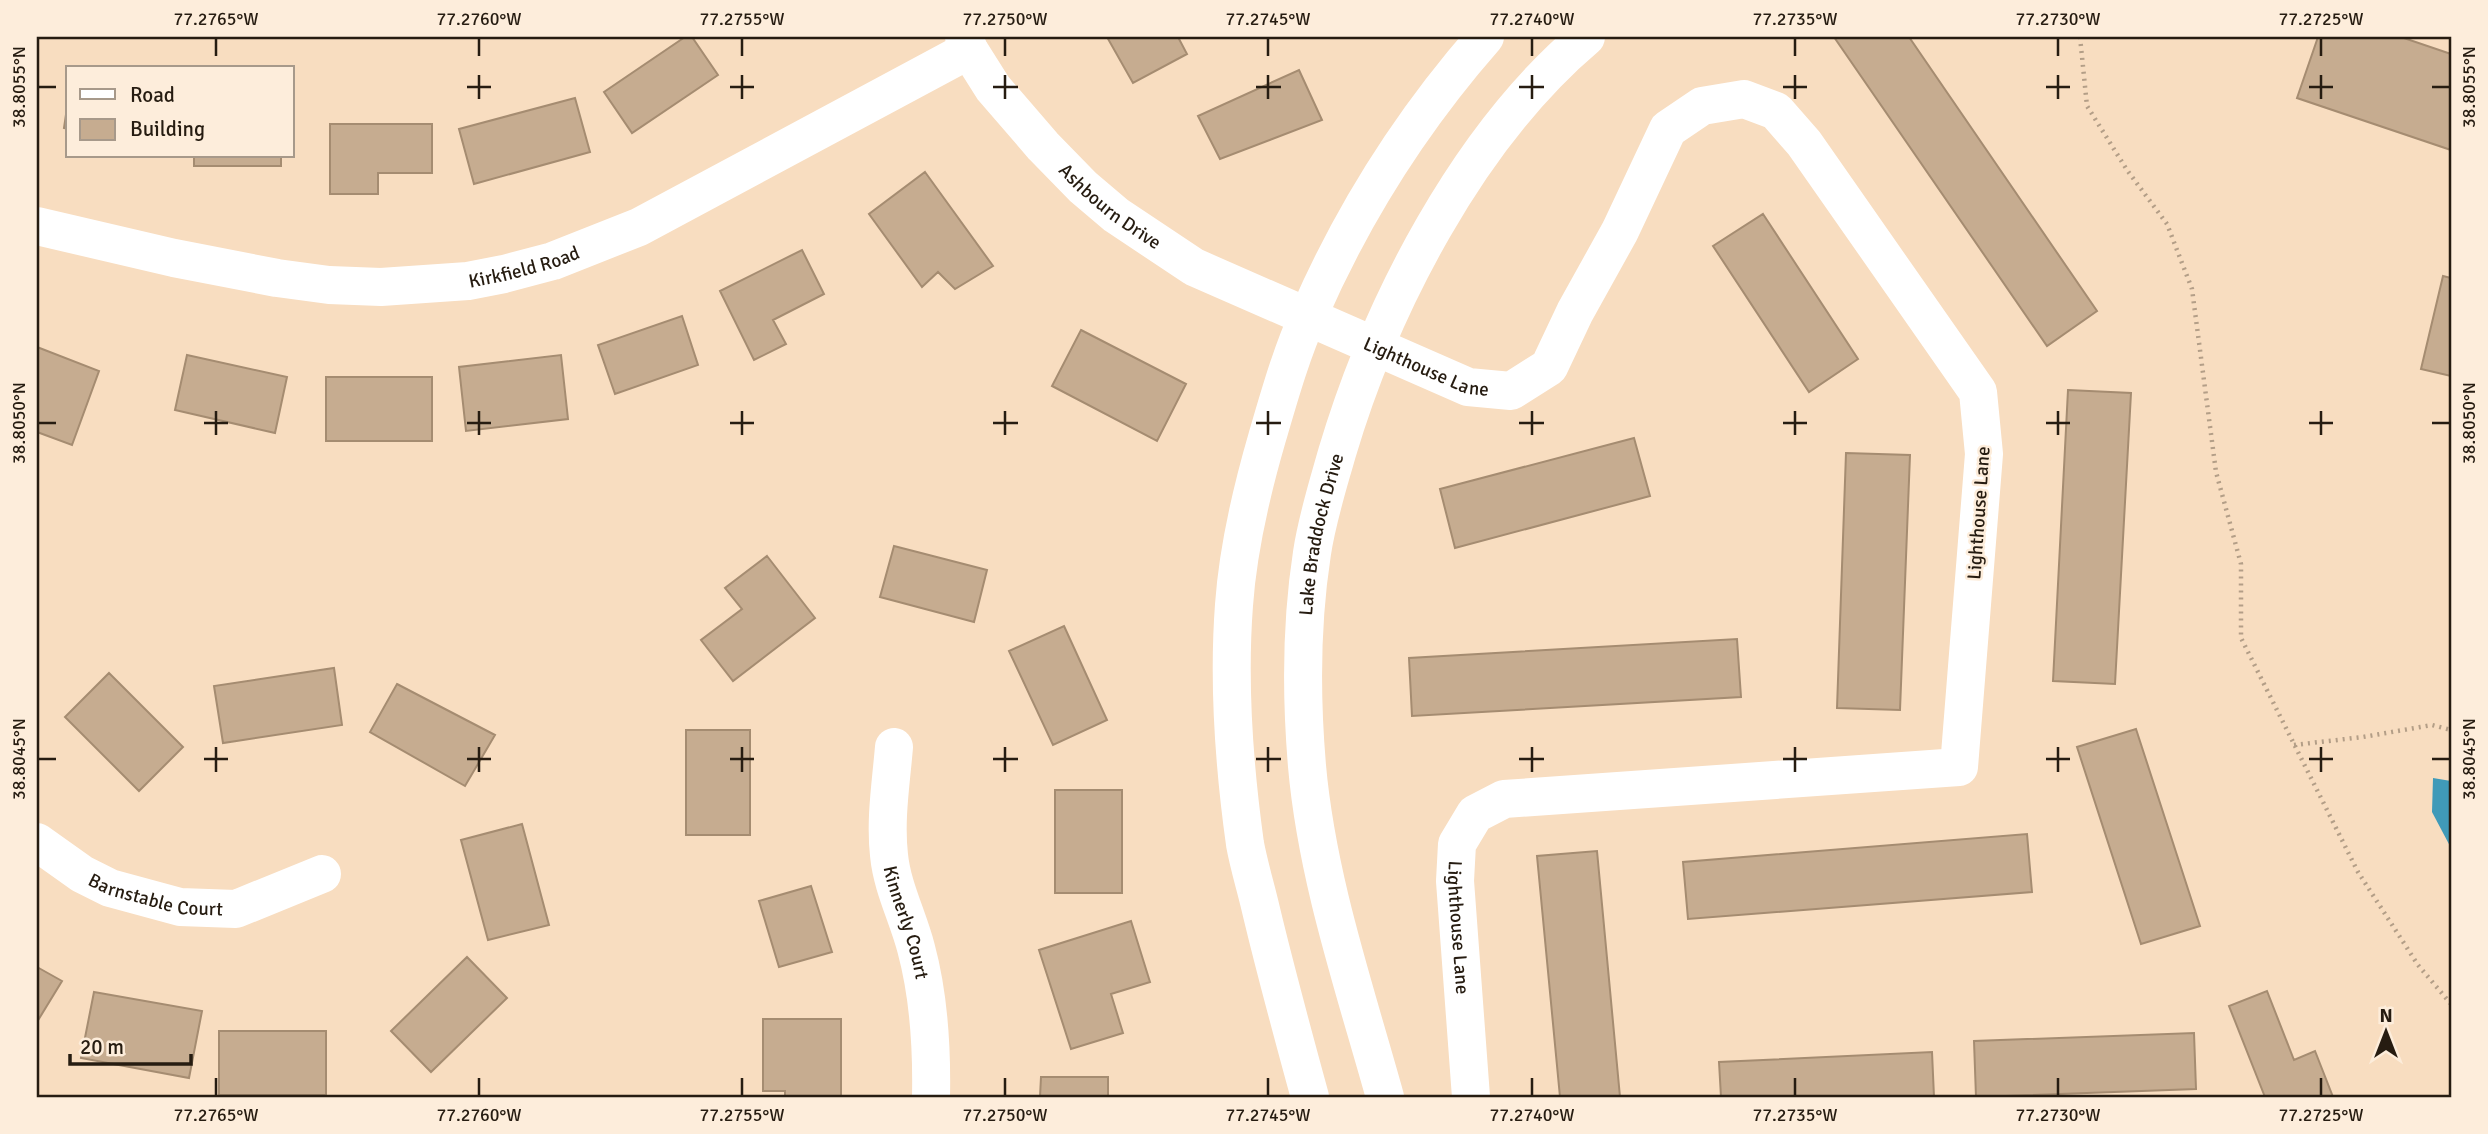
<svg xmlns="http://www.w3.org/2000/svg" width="2488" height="1134" viewBox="0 0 2488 1134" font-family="Signika,sans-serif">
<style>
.water{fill:#409ab8}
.building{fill:#c6ac90;stroke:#a58c71;stroke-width:2}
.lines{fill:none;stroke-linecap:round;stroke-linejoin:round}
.path{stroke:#b39e87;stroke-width:4.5;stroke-dasharray:2 5;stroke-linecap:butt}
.street{stroke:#fff;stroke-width:38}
.secondary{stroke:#fff;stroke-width:38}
.ticks{fill:none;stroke:#261c11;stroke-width:2.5}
.labels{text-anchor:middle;stroke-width:5;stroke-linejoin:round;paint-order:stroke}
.street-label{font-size:19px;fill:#261c11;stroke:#fdeddb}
.neatline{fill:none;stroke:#261c11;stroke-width:2.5}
.ticks-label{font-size:18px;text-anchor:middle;fill:#261c11}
</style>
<rect width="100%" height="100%" fill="#f8ddc0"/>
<path class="water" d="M2433,778L2451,781V848L2432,812Z"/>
<path class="building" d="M685,37H692L718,75L632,133L604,92Z
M1107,37H1178L1187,54L1133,83Z
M1834,37H1909L2097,311L2047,346Z
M2318,37H2401L2451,54V150L2297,98Z
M1299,70L1322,120L1220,159L1198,116Z
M575,98L590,152L474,184L459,129Z
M68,101V129L64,128Z
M330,124H432V173H378V194H330Z
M194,156H281V166H194Z
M925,172L993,266L955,289L938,272L922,287L869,214Z
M1763,214L1858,359L1809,392L1713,246Z
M802,250L824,294L773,320L786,344L754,360L720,291Z
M2443,276L2451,278V376L2421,369Z
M682,316L698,365L615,394L598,345Z
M1081,330L1186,384L1157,441L1052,386Z
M37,347L99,371L72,445L37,432Z
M187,355L287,377L275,433L175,410Z
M561,355L568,419L466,431L459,367Z
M326,377H432V441H326Z
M2068,390L2131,393L2115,684L2053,681Z
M1634,438L1650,496L1455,548L1440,489Z
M1846,453L1910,455L1900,710L1837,708Z
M894,546L987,570L974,622L880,597Z
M767,556L815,618L733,681L701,640L742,609L725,588Z
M1064,626L1107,720L1053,745L1009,651Z
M1737,639L1741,697L1412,716L1409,658Z
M334,668L342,725L223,743L214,686Z
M109,673L183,747L139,791L65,717Z
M397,684L495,735L465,786L370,732Z
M2136,729L2200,926L2141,944L2077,747Z
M686,730H750V835H686Z
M1055,790H1122V893H1055Z
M522,824L549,925L488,940L461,840Z
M2027,834L2032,892L1688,919L1683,862Z
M1597,851L1620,1097H1560L1537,856Z
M811,886L832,952L779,967L759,901Z
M1131,921L1150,982L1111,994L1123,1033L1071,1049L1039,950Z
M467,957L507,998L431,1072L391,1031Z
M37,967L62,981L37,1022Z
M2267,991L2294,1060L2315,1051L2333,1097H2265L2229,1006Z
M94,992L202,1011L189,1078L81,1058Z
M763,1019H841V1097H785V1091H763Z
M219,1031H326V1095H219Z
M2194,1033L2196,1089L1976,1097L1974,1041Z
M1932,1052L1934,1097H1721L1719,1062Z
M1041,1077H1108V1097H1040Z"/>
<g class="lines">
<path class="path" d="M2080,37L2087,106L2127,170L2167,224L2192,289L2216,472L2241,564V638L2358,872L2418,965L2451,1004
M2294,745L2363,737L2432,725L2451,730"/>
<g class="street">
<path id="s1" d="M964,37L969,50L993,88L1043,146L1083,187L1116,215L1194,267L1468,387L1511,391L1549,367L1575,312L1620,231L1668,129L1702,106L1744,99L1776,111L1804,143L1978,392L1984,454L1959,767L1504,799L1475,814L1457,844L1455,881L1471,1097"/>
<path id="s2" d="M37,226L174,258L277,278L329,285L381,287L468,281L504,274L553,261L639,227L969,50"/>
<path id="s3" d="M894,747C891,783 885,819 889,855C892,887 908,917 916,948C929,996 932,1047 931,1097"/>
<path id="s4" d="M37,842L82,874L110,888L180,907L236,909L322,874"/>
</g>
<g class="secondary">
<path d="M1310,1097C1293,1035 1276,973 1261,910C1256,888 1249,866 1245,844C1234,765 1228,685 1234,605C1238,548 1251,493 1267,438C1279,397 1291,354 1309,314C1353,213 1413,119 1485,37"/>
<path id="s5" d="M1385,1097C1355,989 1317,879 1307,766C1301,695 1301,624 1312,553C1317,519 1328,485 1337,453C1381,305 1468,137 1586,37"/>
</g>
</g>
<path class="ticks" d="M216,38V56M479,38V56M742,38V56M1005,38V56M1268,38V56M1532,38V56M1795,38V56M2058,38V56M2321,38V56M479,75V99M742,75V99M1005,75V99M1268,75V99M1532,75V99M1795,75V99M2058,75V99M2321,75V99M38,87H56M467,87H491M730,87H754M993,87H1018M1256,87H1281M1519,87H1544M1783,87H1807M2046,87H2070M2309,87H2333M2432,87H2450M216,411V435M479,411V435M742,411V435M1005,411V435M1268,411V435M1532,411V435M1795,411V435M2058,411V435M2321,411V435M38,423H56M204,423H228M467,423H491M730,423H754M993,423H1018M1256,423H1281M1519,423H1544M1783,423H1807M2046,423H2070M2309,423H2333M2432,423H2450M216,747V772M479,747V772M742,747V772M1005,747V772M1268,747V772M1532,747V772M1795,747V772M2058,747V772M2321,747V772M38,759H56M204,759H228M467,759H491M730,759H754M993,759H1018M1256,759H1281M1519,759H1544M1783,759H1807M2046,759H2070M2309,759H2333M2432,759H2450M216,1078V1096M479,1078V1096M742,1078V1096M1005,1078V1096M1268,1078V1096M1532,1078V1096M1795,1078V1096M2058,1078V1096M2321,1078V1096"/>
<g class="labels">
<g class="street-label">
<text dy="7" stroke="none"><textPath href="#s1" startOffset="226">Ashbourn Drive</textPath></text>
<text dy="7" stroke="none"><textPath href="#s2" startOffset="495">Kirkfield Road</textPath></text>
<text dy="7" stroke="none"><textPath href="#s1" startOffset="583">Lighthouse Lane</textPath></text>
<text transform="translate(1978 513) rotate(-86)" y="7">Lighthouse Lane</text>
<text dy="7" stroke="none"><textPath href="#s5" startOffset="574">Lake Braddock Drive</textPath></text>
<text dy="7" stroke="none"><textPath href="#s4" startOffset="133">Barnstable Court</textPath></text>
<text dy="7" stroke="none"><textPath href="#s3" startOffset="178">Kinnerly Court</textPath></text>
<text dy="7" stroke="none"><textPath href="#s1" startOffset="2431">Lighthouse Lane</textPath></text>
</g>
</g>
<rect width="2488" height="1134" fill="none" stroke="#fdeddb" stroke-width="77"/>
<rect x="66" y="66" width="228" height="91" fill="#fdeddb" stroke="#a7998a" stroke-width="2"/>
<rect x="80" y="89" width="35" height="10" fill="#ffffff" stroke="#a7998a" stroke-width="2"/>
<text x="130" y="102" font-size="21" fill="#261c11">Road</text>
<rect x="80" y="119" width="35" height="21" fill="#c6ac90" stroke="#a7998a" stroke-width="2"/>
<text x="130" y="136" font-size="21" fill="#261c11">Building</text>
<g transform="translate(2386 1032)" stroke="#fdeddb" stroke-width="5" paint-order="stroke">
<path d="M0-5L12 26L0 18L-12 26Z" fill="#261c11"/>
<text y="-10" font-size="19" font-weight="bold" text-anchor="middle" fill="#261c11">N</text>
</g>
<path d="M70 1054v10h121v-10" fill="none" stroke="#261c11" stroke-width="3.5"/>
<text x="80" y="1054" font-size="21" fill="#261c11" stroke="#fdeddb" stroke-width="5" paint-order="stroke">20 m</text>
<rect x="38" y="38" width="2412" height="1058" class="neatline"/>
<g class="ticks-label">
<text x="216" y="25">77.2765°W</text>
<text x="479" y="25">77.2760°W</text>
<text x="742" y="25">77.2755°W</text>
<text x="1005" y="25">77.2750°W</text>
<text x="1268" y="25">77.2745°W</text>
<text x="1532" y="25">77.2740°W</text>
<text x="1795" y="25">77.2735°W</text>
<text x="2058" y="25">77.2730°W</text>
<text x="2321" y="25">77.2725°W</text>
<text transform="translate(19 87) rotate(-90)" y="6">38.8055°N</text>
<text transform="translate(2469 87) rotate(-90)" y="6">38.8055°N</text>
<text transform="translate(19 423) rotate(-90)" y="6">38.8050°N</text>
<text transform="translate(2469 423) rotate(-90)" y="6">38.8050°N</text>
<text transform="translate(19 759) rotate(-90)" y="6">38.8045°N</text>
<text transform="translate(2469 759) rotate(-90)" y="6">38.8045°N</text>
<text x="216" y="1121">77.2765°W</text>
<text x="479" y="1121">77.2760°W</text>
<text x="742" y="1121">77.2755°W</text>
<text x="1005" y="1121">77.2750°W</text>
<text x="1268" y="1121">77.2745°W</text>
<text x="1532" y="1121">77.2740°W</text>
<text x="1795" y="1121">77.2735°W</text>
<text x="2058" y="1121">77.2730°W</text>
<text x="2321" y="1121">77.2725°W</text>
</g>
</svg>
